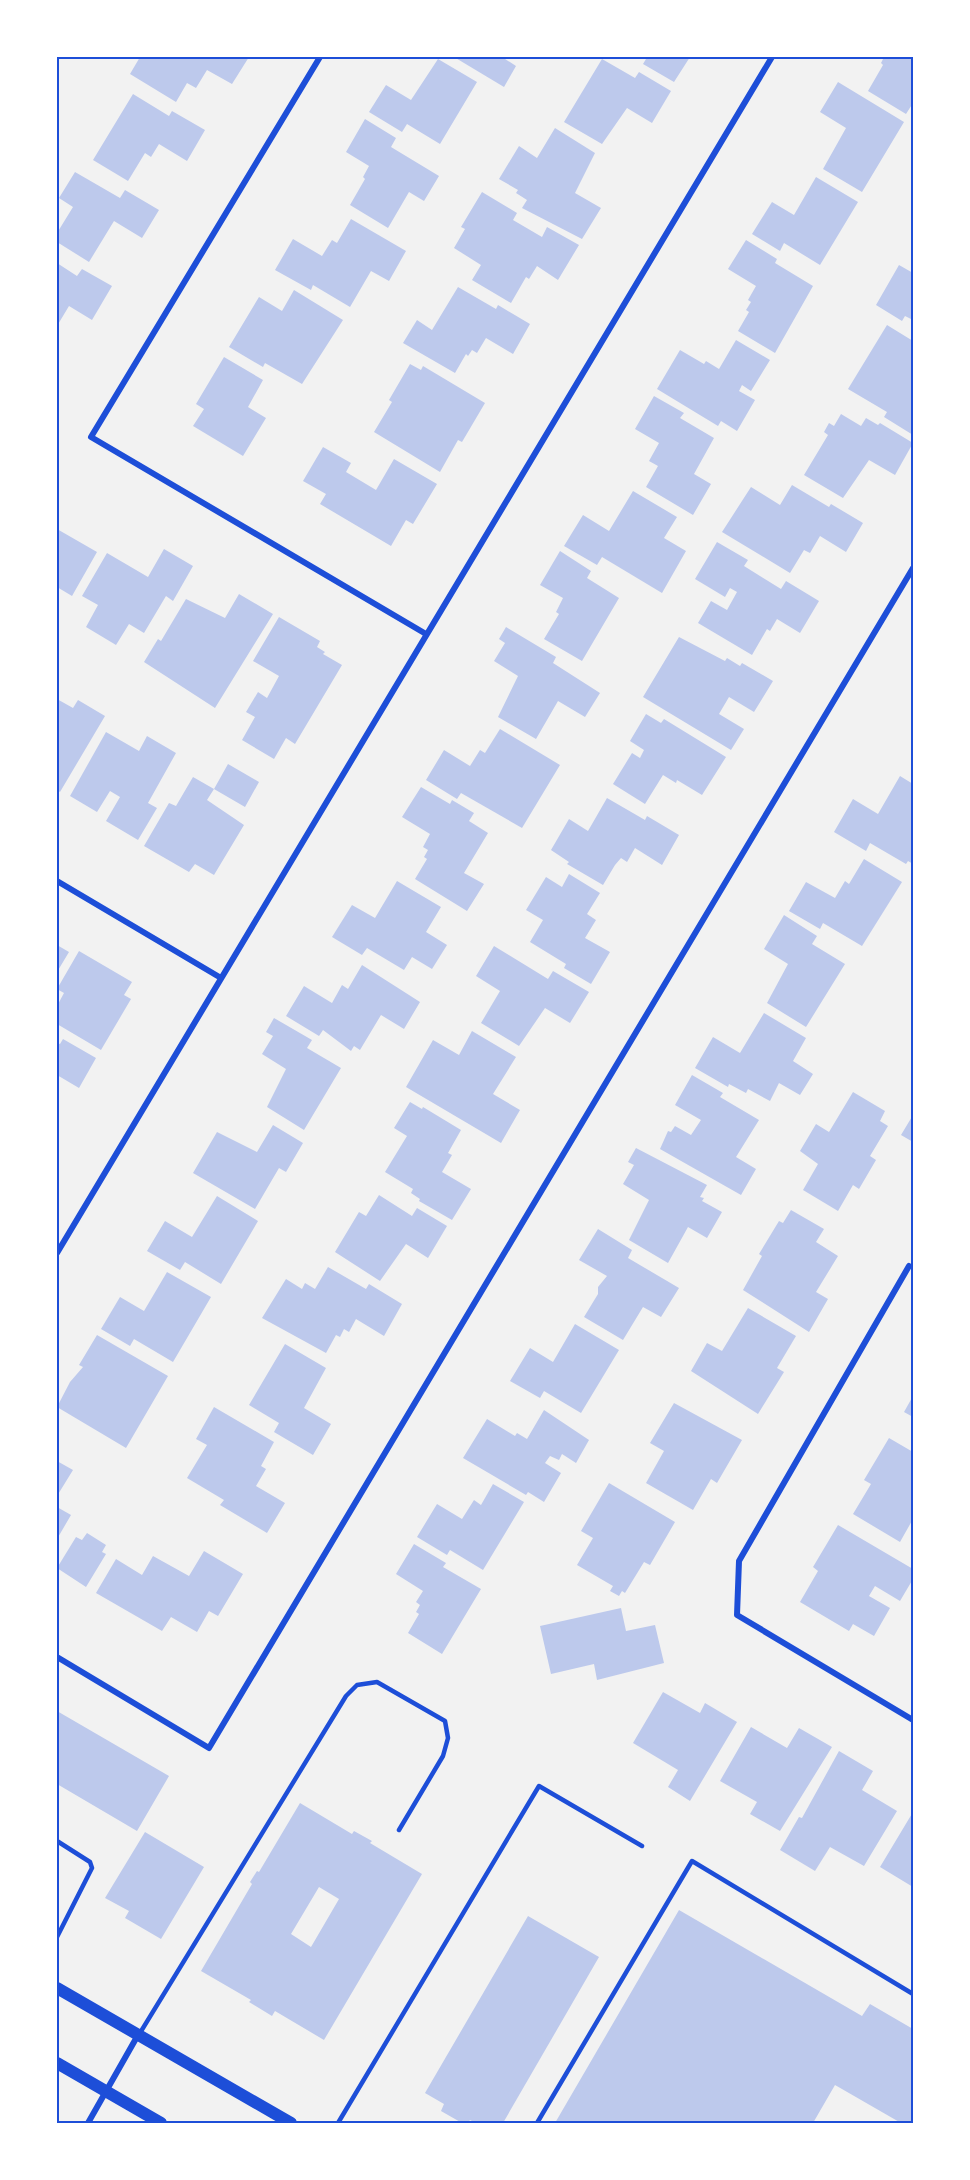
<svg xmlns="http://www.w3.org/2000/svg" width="970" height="2180" viewBox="0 0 970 2180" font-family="'DM Sans',sans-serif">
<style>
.building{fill:#bdc9ec;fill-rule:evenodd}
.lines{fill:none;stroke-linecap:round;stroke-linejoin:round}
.service{stroke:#1d4ed8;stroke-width:4.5}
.minor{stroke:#1d4ed8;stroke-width:6}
.secondary{stroke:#1d4ed8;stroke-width:12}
.neatline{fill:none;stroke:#1d4ed8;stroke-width:2}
</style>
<rect width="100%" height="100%" fill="#f2f2f2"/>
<path class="building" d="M140,57H249L232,84L207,70L196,88L187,83L176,102L130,74Z
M454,57H502L516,66L504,87Z
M643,57H690L674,82L643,64L646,59Z
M884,57H913V103L906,114L868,91L883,65L881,63Z
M438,59L477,82L440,144L407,124L402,132L369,112L386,85L411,100Z
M602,59L635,78L639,72L671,91L652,123L627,108L602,144L564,122Z
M838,82L904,122L862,192L823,169L846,128L820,112Z
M133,94L169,116L172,111L205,130L187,161L159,144L151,157L145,153L128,181L93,160Z
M365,119L396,138L391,147L439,176L424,201L409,192L388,228L350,205L365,179L363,177L369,166L346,152Z
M555,128L595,153L575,193L601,208L582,239L522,208L527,200L516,193L518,190L499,179L519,146L537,158Z
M75,172L120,198L125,190L159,210L142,238L114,221L89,262L57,242V233L73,207L59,198Z
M816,177L858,202L820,265L784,243L780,251L752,234L772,202L794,215Z
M482,192L517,213L513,220L542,237L547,227L579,245L558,280L537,266L529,279L526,277L511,303L472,280L481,265L454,248L465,229L461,227Z
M351,219L406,251L389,281L371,271L350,307L313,285L311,290L275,270L293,239L322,256L332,240L337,243Z
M746,240L777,259L775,263L813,286L775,353L738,331L749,312L746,310L751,302L748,300L756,286L728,269Z
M57,263L77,276L82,269L112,286L92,320L69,306L57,326Z
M899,265L913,273V320L905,316L902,321L876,305Z
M458,287L496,309L498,305L530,324L513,354L486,338L477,353L472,350L468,356L466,354L455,373L403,343L417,320L432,330Z
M294,290L343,320L302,384L265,363L263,367L229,347L259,297L282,311Z
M887,325L913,341V435L884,417L887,412L848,389Z
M736,340L770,360L751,391L742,385L739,391L755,400L737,431L721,421L718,426L657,389L680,350L704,364L706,361L719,369Z
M224,357L263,380L248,407L266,418L243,456L193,426L204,409L196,404Z
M410,364L421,370L423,366L485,403L462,442L458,440L440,472L374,432L392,402L389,400Z
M654,396L684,413L680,418L714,438L694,474L711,484L693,515L646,487L658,466L649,461L659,443L635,429Z
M841,414L861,426L866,418L878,425L880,423L913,443L895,475L869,460L843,498L804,475L828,435L824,432L829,423L834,426Z
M323,447L351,463L346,472L376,490L394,459L437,484L413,524L406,520L391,546L320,504L326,494L303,481Z
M792,485L829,507L831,504L863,523L846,552L820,536L810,553L804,550L790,573L722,532L751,487L780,505Z
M633,491L677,517L664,538L686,551L662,593L602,557L597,565L564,546L583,515L609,531Z
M57,529L97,552L72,596L57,587Z
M717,542L748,560L744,566L781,589L786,581L819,601L800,633L777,619L770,631L767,629L752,655L698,623L711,601L727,610L737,592L730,588L725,597L695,579Z
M164,549L193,566L173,601L166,596L144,633L129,624L116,645L86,627L98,605L82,596L107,553L148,577Z
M560,551L591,571L587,578L619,598L582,661L544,639L559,614L556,612L563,598L540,585Z
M239,594L273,614L215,708L144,662L158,639L161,641L186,599L225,618Z
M279,617L320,641L317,647L325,652L323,654L342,665L295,744L286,738L274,759L242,740L255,717L246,712L258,692L267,698L279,676L253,661Z
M506,627L556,657L553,663L600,693L585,717L558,701L536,739L498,717L518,676L494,661L505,643L499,639Z
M679,637L725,661L727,658L740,666L742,663L773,681L754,712L729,697L719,714L744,729L731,750L643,697Z
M57,699L73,708L78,700L105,716L60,792L57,790Z
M646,714L661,723L664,719L726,757L702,795L677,780L676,783L663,775L645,804L613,784L632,753L640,758L644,750L630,741Z
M500,729L560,765L522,828L461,793L457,799L426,780L444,750L470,766L480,750L485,753Z
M106,732L139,751L147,736L176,753L148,803L157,808L138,840L106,821L120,797L110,791L97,812L70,796Z
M228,764L259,782L245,807L214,789Z
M900,776L913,784V864L908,861L906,864L870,843L866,851L834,832L853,799L878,814Z
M193,777L214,789L207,800L244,825L214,875L195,864L189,872L144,846L169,803L176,806Z
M421,787L450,804L452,800L474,813L469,821L488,833L464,873L484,884L467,911L415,879L427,859L424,857L428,850L423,847L430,834L402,817Z
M607,798L645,820L647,816L679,835L662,865L635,848L627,862L621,858L615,865L603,885L567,864L569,862L551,850L569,819L588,831Z
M864,859L902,882L862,946L823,923L820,929L789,911L806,882L835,898L845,881L849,884Z
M569,874L600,893L587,914L596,920L585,938L610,952L591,984L564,968L566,964L530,942L543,920L526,910L546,877L562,887Z
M397,881L441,907L426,932L447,945L432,969L412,957L404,970L367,948L362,955L332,937L352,905L375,918Z
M784,915L817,936L812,944L845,964L806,1027L767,1003L788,964L764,949Z
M57,945L69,952L57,972Z
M494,946L548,979L553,971L589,992L570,1023L545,1008L519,1046L481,1023L500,991L476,976Z
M79,951L132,982L124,995L131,999L101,1050L57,1024V1006L64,993L57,989Z
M362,965L420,1002L404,1029L381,1015L360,1050L354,1046L351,1051L323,1030L319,1036L286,1016L304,986L332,1003L342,985L348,989Z
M764,1013L806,1038L793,1061L813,1074L800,1095L779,1083L770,1101L748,1089L746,1093L729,1084L728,1087L695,1068L713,1037L740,1053Z
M274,1018L312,1040L307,1048L341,1068L304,1130L267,1107L286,1069L262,1054L273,1036L266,1032Z
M472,1031L516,1057L493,1094L520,1110L501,1143L406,1087L433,1040L459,1055Z
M63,1039L96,1058L79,1088L57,1075V1043L60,1044Z
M692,1075L723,1093L720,1097L759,1120L736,1157L756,1169L741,1195L660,1149L668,1131L671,1132L675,1126L691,1135L701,1120L675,1105Z
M853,1092L885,1111L880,1121L888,1126L870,1156L876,1160L859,1189L853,1185L838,1211L803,1190L818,1164L800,1151L816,1124L829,1132Z
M410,1102L422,1109L423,1107L461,1130L448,1153L452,1155L442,1172L471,1189L452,1220L419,1201L420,1199L411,1193L413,1189L385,1172L407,1136L394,1128Z
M913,1115V1142L901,1135Z
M273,1125L303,1143L286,1172L279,1168L255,1209L193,1173L217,1132L257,1152Z
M636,1148L707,1185L700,1197L704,1198L702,1201L722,1212L707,1238L688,1227L668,1263L629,1240L649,1200L623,1184L634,1165L628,1162Z
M379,1195L412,1216L417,1208L447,1226L428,1258L406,1244L380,1281L335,1252L359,1212L366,1216Z
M217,1196L258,1221L221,1284L185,1262L180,1270L147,1251L165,1221L192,1237Z
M791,1210L824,1229L816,1242L838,1256L816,1292L828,1299L809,1332L743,1290L762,1256L759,1254L779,1221L783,1223Z
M598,1229L632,1250L628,1258L679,1288L661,1317L643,1307L623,1340L584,1317L598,1294V1287L607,1276L579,1260Z
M328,1267L366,1289L369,1284L402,1304L384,1336L356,1319L349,1332L344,1329L340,1337L336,1335L326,1353L262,1318L286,1279L302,1289L305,1283L315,1289Z
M167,1272L211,1297L173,1362L134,1339L130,1346L101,1329L120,1297L144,1311Z
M748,1308L796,1336L777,1368L784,1372L758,1414L691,1371L707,1343L722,1351Z
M575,1324L619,1350L581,1413L544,1391L540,1398L510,1381L530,1348L553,1362Z
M97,1335L168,1376L126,1448L57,1407L70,1382L83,1367L79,1365Z
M285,1344L326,1368L304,1408L331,1424L313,1455L274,1432L279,1423L249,1405Z
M913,1396V1417L904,1412Z
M674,1403L742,1440L717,1483L711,1479L693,1510L646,1483L664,1451L650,1443Z
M214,1407L274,1442L261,1466L266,1469L256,1486L285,1503L267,1533L220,1505L224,1500L187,1478L207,1445L196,1439Z
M544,1410L589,1440L576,1463L562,1454L559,1460L550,1456L545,1463L561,1473L544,1502L528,1492L526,1495L463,1458L487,1419L515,1436L517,1433L527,1439Z
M889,1438L913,1452V1519L900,1542L853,1514L871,1484L864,1480Z
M57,1461L73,1470L57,1496Z
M609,1483L675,1522L650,1565L644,1562L625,1593L622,1591L619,1596L610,1591L613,1586L577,1565L593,1538L581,1531Z
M493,1484L524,1502L483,1570L450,1550L447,1555L417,1537L437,1504L462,1519L474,1500L481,1505Z
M57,1507L71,1515L57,1539Z
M838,1525L913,1569V1579L900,1601L875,1586L869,1596L890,1608L874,1636L853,1624L849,1631L800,1602L818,1571L813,1567Z
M87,1533L106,1545L102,1552L106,1554L86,1587L57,1568L76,1537L82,1540Z
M414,1544L446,1563L443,1567L481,1589L442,1654L408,1633L419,1614L416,1612L420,1605L416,1602L423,1591L396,1574Z
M204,1551L243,1574L218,1616L209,1611L197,1632L171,1617L162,1631L96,1593L116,1559L142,1575L153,1556L189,1576Z
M621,1608L626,1631L655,1625L664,1663L597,1680L594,1664L551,1674L540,1626Z
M663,1692L700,1713L705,1703L737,1722L690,1801L668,1787L678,1770L633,1743Z
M57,1711L169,1776L137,1831L57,1784Z
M751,1727L787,1748L799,1728L832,1747L780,1831L750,1814L757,1802L720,1781Z
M839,1751L873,1771L862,1790L897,1811L864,1866L830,1847L815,1871L780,1850L799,1817L802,1818Z
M300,1803L352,1834L354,1831L372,1841L370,1843L422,1874L324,2040L275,2011L272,2016L249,2002L251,2000L201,1971L252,1884L250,1882L257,1871L259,1872ZM319,1887L339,1899L311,1947L291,1934Z
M913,1812V1887L880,1867Z
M145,1832L204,1867L161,1939L125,1918L129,1911L105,1898Z
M679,1910L862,2016L870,2004L913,2029V2123H901L835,2085L813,2123H555Z
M528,1916L599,1957L503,2123H476L470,2120L468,2123H462L441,2111L444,2104L425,2093Z"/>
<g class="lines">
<path class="service" d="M57,1841L90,1862L92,1868L57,1937
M140,2033L346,1696L357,1685L377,1682L445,1721L448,1738L443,1756L399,1830
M338,2123L539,1786L642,1846
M537,2123L692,1861L913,1994"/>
<path class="minor" d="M320,57L91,437L426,634
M57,881L221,978
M57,1253L772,57
M909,1266L739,1561L737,1615L913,1720
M57,1657L209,1748L913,568
M88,2123L138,2035"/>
<path class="secondary" d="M57,1988L291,2123
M57,2063L161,2123"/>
</g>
<rect width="970" height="2180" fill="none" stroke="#ffffff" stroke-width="117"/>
<rect x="58" y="58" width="854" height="2064" class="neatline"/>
</svg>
